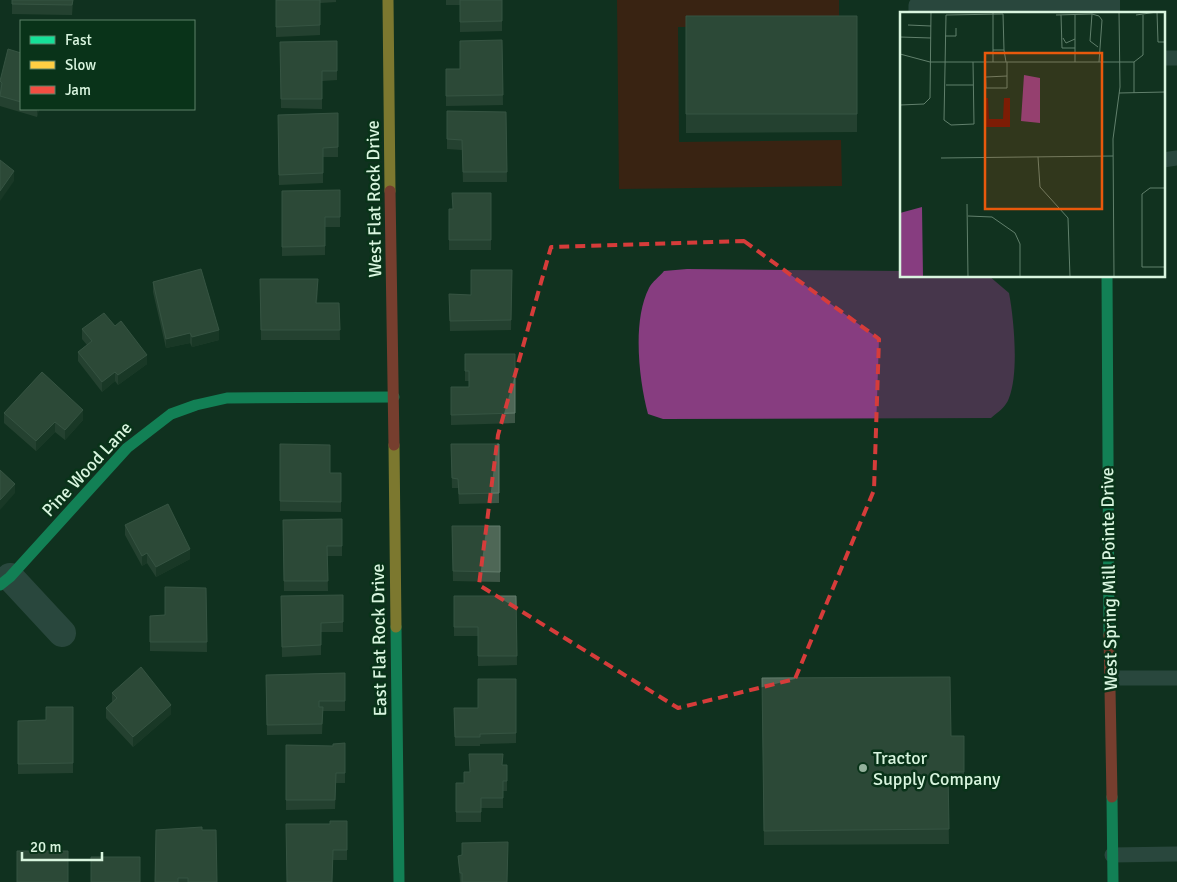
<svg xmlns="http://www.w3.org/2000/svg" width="1177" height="882" viewBox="0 0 1177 882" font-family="Signika,sans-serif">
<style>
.green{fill:#6a1204}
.water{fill:#873d80}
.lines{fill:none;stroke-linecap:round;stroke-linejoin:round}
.lane{stroke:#486362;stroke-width:15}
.street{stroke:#486362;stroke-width:28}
.fast{stroke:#16e098;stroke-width:11}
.slow{stroke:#ffcf43;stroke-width:11}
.jam{stroke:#f24e42;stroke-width:11}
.wall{fill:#3d5646}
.shaded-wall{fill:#24402f}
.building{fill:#4e6756;stroke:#637d6c}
.marked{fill:none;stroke:#d63c3a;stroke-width:4;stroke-dasharray:10 6;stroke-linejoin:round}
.poi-dot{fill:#93b19c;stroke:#093319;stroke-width:2}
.labels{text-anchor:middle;stroke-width:5;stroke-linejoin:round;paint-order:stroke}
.street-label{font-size:18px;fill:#d9f5df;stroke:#093319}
.poi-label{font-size:18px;fill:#d9f5df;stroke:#093319;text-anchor:start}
.inset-road{fill:none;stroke:#61806c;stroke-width:1}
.view{fill:#e8590c;fill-opacity:0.15;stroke:#e8590c;stroke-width:2.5}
.inset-edge{fill:none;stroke:#d9f5df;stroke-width:2.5}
</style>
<rect width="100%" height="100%" fill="#11321f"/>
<path class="green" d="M617,0H839V26L678,27L679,142L841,140L842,186L619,189Z"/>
<path class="water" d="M687,269L901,271V276H989L1009,293C1014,319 1019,373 1009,398C1006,407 998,412 991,418L663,419L648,414C639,380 632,321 649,288C652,282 660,276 664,271Z"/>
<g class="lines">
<path class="lane" d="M916,14V5L1106,4
M1163,58H1177
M1163,160L1177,158
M1110,678H1177
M1112,855L1177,854"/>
<path class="street" d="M1106,0V14
M10,577L62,633"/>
<path class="fast" d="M1107,276L1109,635
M0,585L10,577L127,448L171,414L196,405L227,398L394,397
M396,627L399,882
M1112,797L1113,882"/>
<path class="slow" d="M388,0L390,191
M394,445L396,627"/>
<path class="jam" d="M390,191L394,445
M1109,635L1112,797"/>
</g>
<path class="wall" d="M12,0H73L72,15L12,14Z
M276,0H336V2L320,3V35L276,37Z
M446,0H502V31L460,32V5H446Z
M686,16H857V132L686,133Z
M502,40L503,105L446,106V69H460Z
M337,41V80L322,81V109L281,108L280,42Z
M21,53V109H39L37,117L0,106V81Z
M447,111L506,112L507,182H463L462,150L447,149Z
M338,113V157H323V183L279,185L278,115Z
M340,190V227H325V255L282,256V191Z
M491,193V250H449V209H452Z
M512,270L511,330L450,331L449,294L471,295Z
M260,279L318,289L317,303H339L340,340H261Z
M153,282L219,340L192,347L190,343L166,348L153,292Z
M82,329L147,364L118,385L115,381L102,392L78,361V352L87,345L82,339Z
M465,354H515V423L451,425V387H469V381H465Z
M4,413L83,420L65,440L55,432L36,451L4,423Z
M280,444L330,473H341V512L280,511Z
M451,444H499V503L459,504L458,488H452Z
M342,519V556H327L328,591H284L283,520Z
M125,525L190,559L156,577L147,563L142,566L125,535Z
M452,526H500V582L453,581Z
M206,588L207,652L150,651V616L165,615Z
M343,595V632H321V655L282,657L281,596Z
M454,596H516L517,665L478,666V636H454Z
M345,673V711H323L322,734L267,735L266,675Z
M762,678L951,736H964V786H948L949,844L764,845Z
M516,679V743L480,744V746H455L454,708H478Z
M112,693L171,714L133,747L106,718V708L112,702Z
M73,707V773L18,774V721L46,720Z
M345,743V783H336L335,809L286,810V745L333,746Z
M503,765H507V791H503V808H481V822H456V783H464Z
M347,821V860H333L330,824Z
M202,830L217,882H155Z
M458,856L507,882H460Z"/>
<path class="shaded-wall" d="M37,109H39L37,117Z
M14,171V181L0,201V191Z
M318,279V289L316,313V303Z
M219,330V340L192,347V337Z
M190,333V343L166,348V339Z
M147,355V364L118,385V375Z
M115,372V381L102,392V382Z
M83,410V420L65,440V430Z
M55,422V432L36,451V441Z
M15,484V493L0,510V500Z
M190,549V559L156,577V567Z
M147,553V563L142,566V556Z
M171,705V714L133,747V737Z"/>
<path class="building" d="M12,0H73L72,5L12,4Z
M276,0H320V25L276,27Z
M460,0H502V21L460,22Z
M686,16H857V114H686Z
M502,40L503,95L446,96V69H460V41Z
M337,41V71H322V99H281L280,42Z
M8,49L21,53V102L0,96L2,83L0,81Z
M447,111L506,112L507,172H463L462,140L447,139Z
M338,113V147L323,148V173L279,175L278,115Z
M0,160L14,171L0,191Z
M340,190V217H325V246L282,247V191Z
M452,193H491V240H449V209H453Z
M201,269L219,330L192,337L190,333L166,339L153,282Z
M471,270H512L511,320L450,321L449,294L471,295Z
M260,279H318L316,303H339L340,330H261Z
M104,313L115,326L121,321L147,355L118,375L115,372L102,382L78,352L92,341L82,329Z
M465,354H515V413L451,415V387H469V371H465Z
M42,372L83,410L65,430L55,422L36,441L4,413Z
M280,444L330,445V473H341V502L280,501Z
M451,444H499V493L459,494L458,479L452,478Z
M0,470L15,484L0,500Z
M168,504L190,549L156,567L147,553L142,556L125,525Z
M342,519V546H327L328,581H284L283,520Z
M452,526H500V572L453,571Z
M165,587L206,588L207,642H150V616L165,615Z
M343,595V622L321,623V645L282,647L281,596Z
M454,596H516L517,656H478V627H454Z
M141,667L171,705L133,737L106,708L117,698L112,693Z
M345,673V701H319V707H323L322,724L267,725L266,675Z
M950,677L951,736H964V772H948L949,829L764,831L762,678Z
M478,679H516V733L480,734V737H455L454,708H478Z
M46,707H73V763L18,764V721L46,720Z
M345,743V773H336L335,800H286V745L333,746V744Z
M469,754H503L502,765H507V781H503V798H481V812H456V783H464V772H470Z
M330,821H347V850H333L332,882H287L286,824H330Z
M202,827V830H216L217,882H188V878H178V882H155L156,830Z
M508,842L507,882H462V873H460L458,856L462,855V843Z
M17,851H68V882H17Z
M91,857H140V882H91Z"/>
<path d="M0 0H1177V882H0ZM744,241L879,339L874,490L795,679L678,708L479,585L498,435L551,247Z" fill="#11321f" fill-opacity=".55" fill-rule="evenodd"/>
<path class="marked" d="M744,241L879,339L874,490L795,679L678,708L479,585L498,435L551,247Z"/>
<circle class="poi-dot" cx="863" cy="768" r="5"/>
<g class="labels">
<g class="street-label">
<text transform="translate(374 199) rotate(-91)" y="6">West Flat Rock Drive</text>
<text transform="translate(87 469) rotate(-47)" y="6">Pine Wood Lane</text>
<text transform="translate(1109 579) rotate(-91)" y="6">West Spring Mill Pointe Drive</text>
<text transform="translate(379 640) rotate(-91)" y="6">East Flat Rock Drive</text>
</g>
<g class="poi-label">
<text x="873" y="764">Tractor<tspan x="873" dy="21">Supply Company</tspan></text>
</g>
</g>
<g transform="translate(900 12)">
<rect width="265" height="265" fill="#11321f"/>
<path d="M84,86H88L89,107H103L104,86H110V115H84Z" fill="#6a1204"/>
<path d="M124,63L140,66V111L121,109ZM22,195L23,265H0V201Z" fill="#873d80"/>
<path class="inset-road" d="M257,0L258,30H265M156,3L192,2M161,3L162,36H175M175,3V50M236,3L257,0M8,13L31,14M45,24H56V16M0,25L31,26M163,26L166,31L175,27M198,35L190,29L192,2L199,4L202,8L199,50M93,38V1M0,42L30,50H234L243,43V3M73,50L74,112L51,113L44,108L46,3L103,2L104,38M93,50V38H104L106,50M234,50V81M85,51L86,76H107V50M86,65L107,64M46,73H73M219,81L265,80M0,93L24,92L30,86L31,0M138,145L140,175L168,206L170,265M41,146L213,144M265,176H250L242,182V255H265M67,192L68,265M68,204L92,205L115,221L120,232V265M214,265L213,127L220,75L219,0"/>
<path class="view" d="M85,41H202V197H85Z"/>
<rect width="265" height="265" class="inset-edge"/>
</g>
<rect x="20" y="20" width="175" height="90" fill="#093319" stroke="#5c8168"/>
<rect x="30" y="36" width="25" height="8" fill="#16e098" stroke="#5c8168"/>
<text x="65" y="45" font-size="15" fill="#d9f5df">Fast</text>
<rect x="30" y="61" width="25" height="8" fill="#ffcf43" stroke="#5c8168"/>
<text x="65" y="70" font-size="15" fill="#d9f5df">Slow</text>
<rect x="30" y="86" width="25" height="8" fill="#f24e42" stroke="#5c8168"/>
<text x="65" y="95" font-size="15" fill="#d9f5df">Jam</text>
<path d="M22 852v8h80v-8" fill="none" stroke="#d9f5df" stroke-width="2.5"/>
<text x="30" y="852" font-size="15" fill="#d9f5df" stroke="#093319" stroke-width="4" paint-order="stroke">20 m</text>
</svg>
